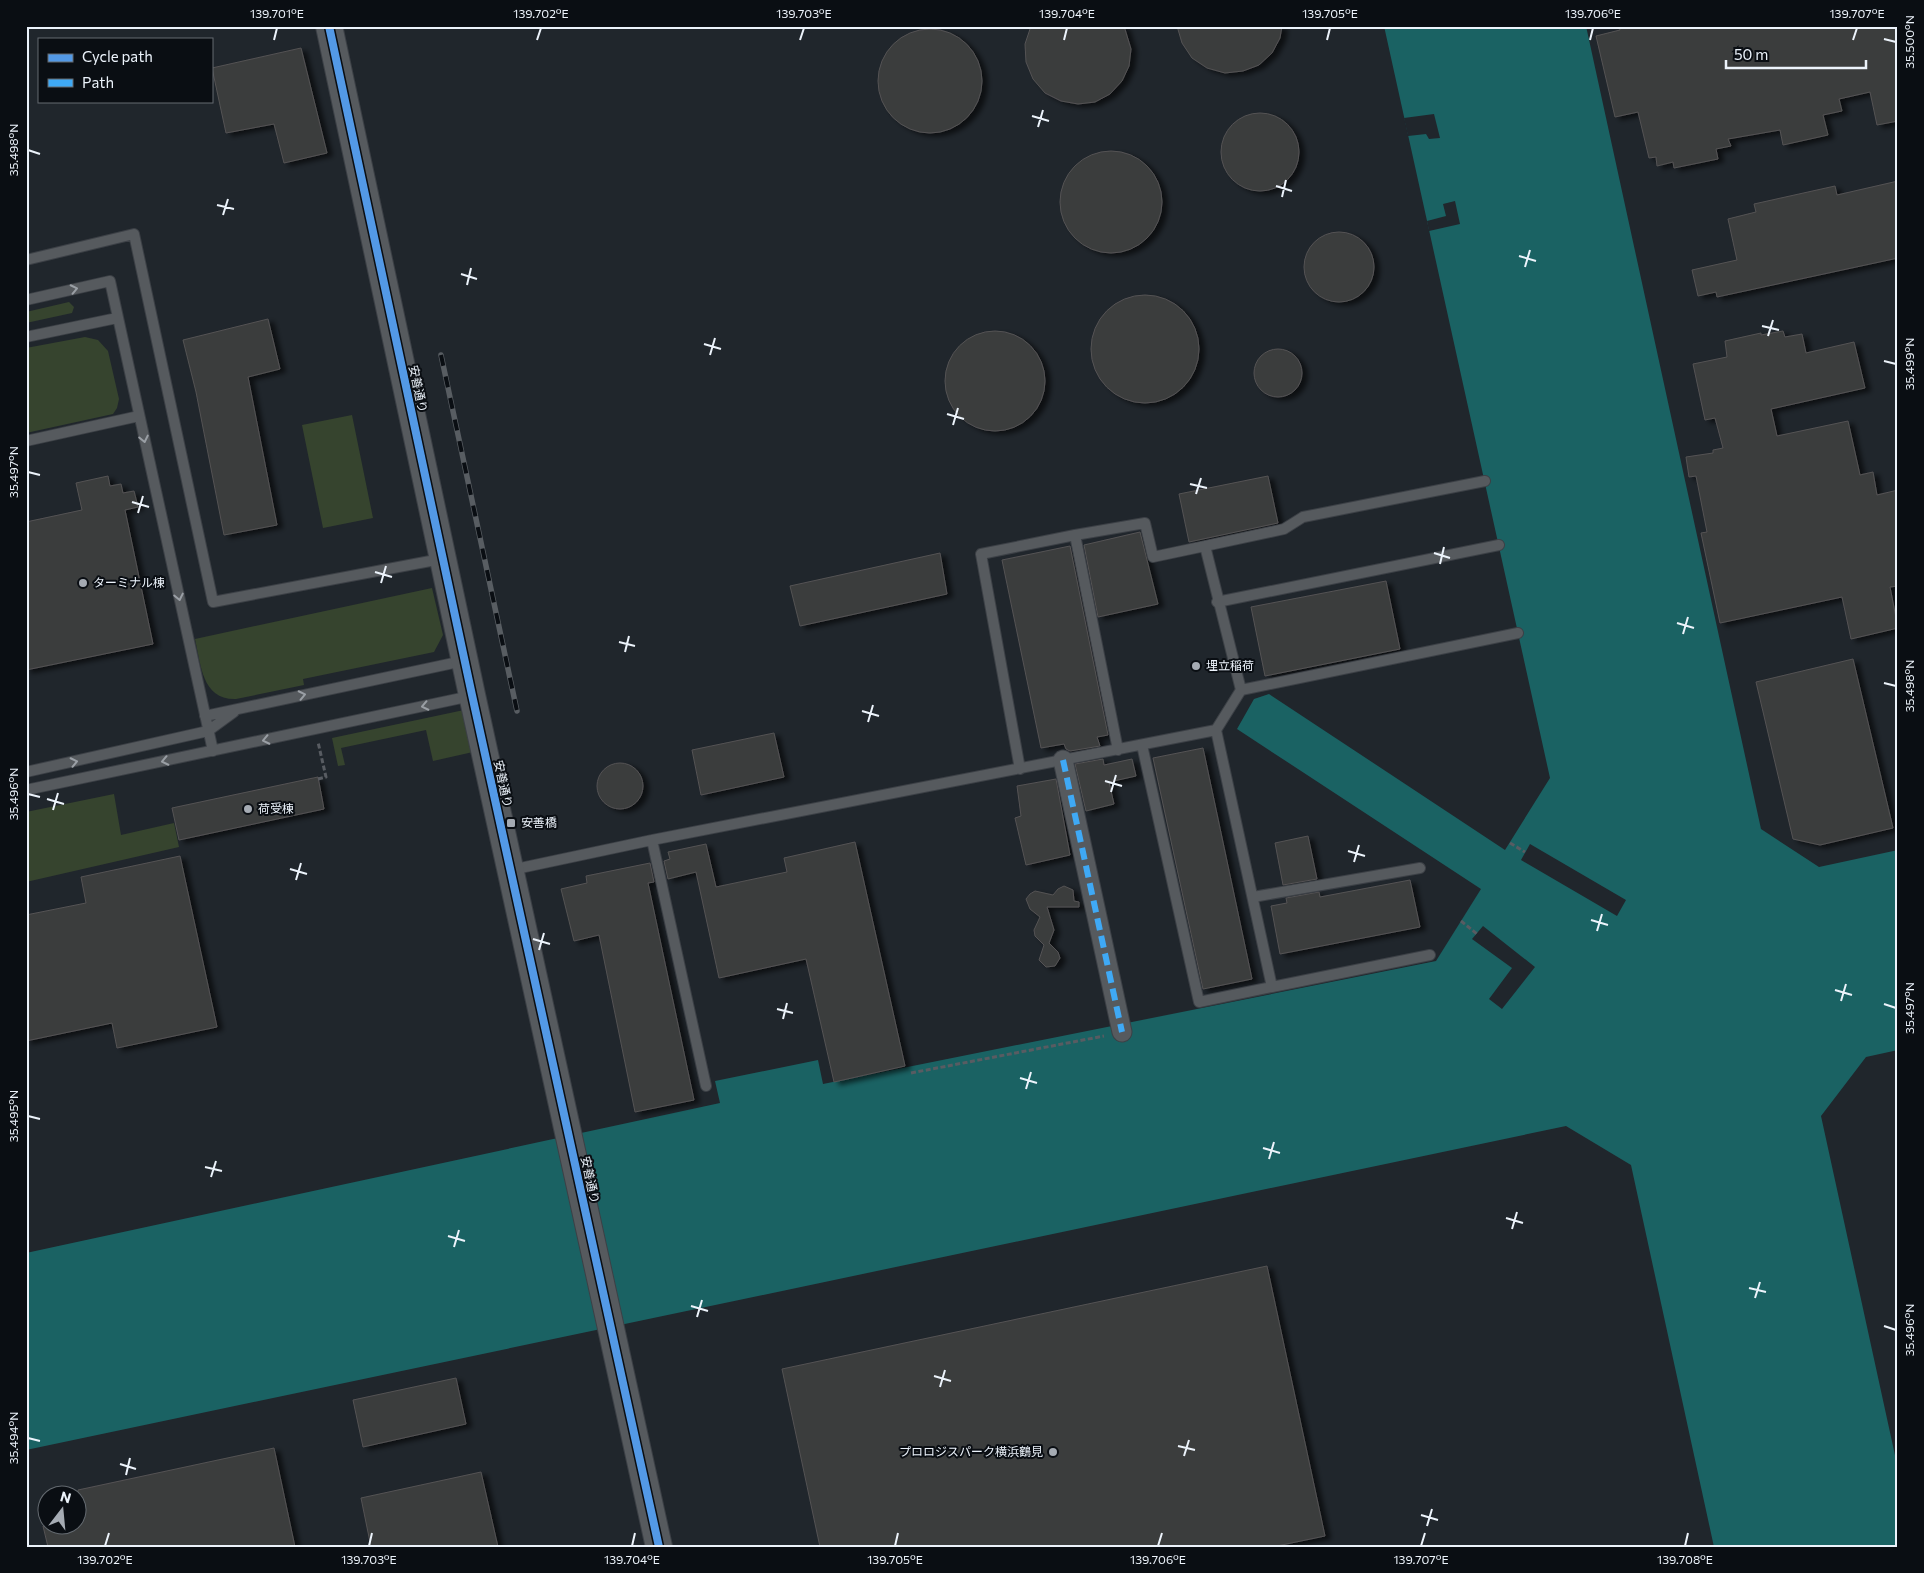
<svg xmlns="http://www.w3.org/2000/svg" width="1924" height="1573" viewBox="0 0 1924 1573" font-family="Commissioner,'Noto Sans JP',sans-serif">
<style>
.green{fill:#36442e}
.water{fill:#1a6263}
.pier{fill:#20262c}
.building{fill:#3b3c3d;stroke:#545354;filter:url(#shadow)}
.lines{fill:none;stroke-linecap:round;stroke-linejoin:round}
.lane-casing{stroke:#3c4046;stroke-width:12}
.street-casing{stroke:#3c4046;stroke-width:21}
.secondary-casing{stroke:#3c4046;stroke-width:28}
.path{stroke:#585c62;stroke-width:3;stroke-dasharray:5 2.5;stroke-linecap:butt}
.lane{stroke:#565a5e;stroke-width:10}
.street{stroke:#565a5e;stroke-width:19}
.secondary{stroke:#565a5e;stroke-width:26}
.rail-casing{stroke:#585d62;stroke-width:5.5}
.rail{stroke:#0a0e13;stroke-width:4;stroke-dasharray:11;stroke-linecap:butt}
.quiet{stroke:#3fa9f5;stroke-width:6;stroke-dasharray:12 6;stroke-linecap:butt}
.cycleway-casing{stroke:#0a0e13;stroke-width:11}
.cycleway{stroke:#5399e6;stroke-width:8}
.oneway{stroke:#9a9fa5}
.ticks{fill:none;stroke:#ecf3fb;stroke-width:2}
.poi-dot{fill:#a5abb3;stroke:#0a0e13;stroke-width:2}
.labels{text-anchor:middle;stroke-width:4;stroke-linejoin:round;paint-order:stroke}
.street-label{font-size:12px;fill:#ecf3fb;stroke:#0a0e13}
.poi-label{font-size:12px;fill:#ecf3fb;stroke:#0a0e13;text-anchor:start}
.neatline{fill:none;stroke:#ecf3fb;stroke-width:2}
.ticks-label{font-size:12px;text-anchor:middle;fill:#ecf3fb}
</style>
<defs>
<filter id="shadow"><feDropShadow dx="5.5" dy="3" stdDeviation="2.5" flood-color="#0009"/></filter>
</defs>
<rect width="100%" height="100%" fill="#20262c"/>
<path class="green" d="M69,302L74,307L72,313L26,323V312Z
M85,337L98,340L108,351L119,399L117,408L113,414L26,433V348Z
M352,415L373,518L323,528L302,425Z
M432,588L443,635L434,652L303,679L304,685L236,699C202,700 201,665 195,639Z
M464,710L473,752L433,761L426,730L341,748L345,765L338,766L332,738Z
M114,794L121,835L174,823L179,847L26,882V812Z"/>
<path class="water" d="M1384,26H1586L1761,829L1819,867L1898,850V1050L1866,1057L1821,1116L1898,1469V1547H1714L1631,1165L1566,1126L26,1450V1253L720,1103L715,1081L818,1060L823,1084L1436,961L1481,889L1237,729L1254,699L1269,694L1505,850L1550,778Z"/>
<path class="pier" d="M1434,114L1440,138L1429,139L1426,134L1408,136L1404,118Z
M1455,201L1460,224L1429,231L1427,221L1446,216L1443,204Z
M1530,844L1626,900L1617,916L1521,860Z
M1483,926L1535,967L1502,1009L1489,999L1512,968L1472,939Z"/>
<path class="building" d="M1031,26H1124L1131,49L1129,66L1122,81L1110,94L1095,102L1078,104L1061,101L1045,93L1033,79L1026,62L1025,44Z
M1177,26H1282L1280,38L1272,53L1259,65L1243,71L1225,73L1207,68L1192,58L1182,43Z
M1619,26H1898V121L1877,125L1870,92L1839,99L1842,111L1823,115L1828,135L1783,145L1780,130L1728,139L1731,146L1716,149L1718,159L1674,168L1673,162L1657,166L1656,157L1649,158L1638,112L1615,117L1596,36L1620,30Z
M878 81a52 52 0 1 1 104 0a52 52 0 1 1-104 0Z
M301,48L327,153L284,163L274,124L226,133L212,68Z
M1221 152a39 39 0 1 1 78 0a39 39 0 1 1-78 0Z
M1060 202a51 51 0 1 1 102 0a51 51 0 1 1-102 0Z
M1898,181V258L1717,297L1716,292L1698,296L1692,270L1737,260L1728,219L1756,212L1754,204L1835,186L1837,195Z
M1304 267a35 35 0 1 1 70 0a35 35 0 1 1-70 0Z
M1091 349a54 54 0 1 1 108 0a54 54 0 1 1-108 0Z
M268,319L280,369L248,377L277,525L224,535L196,392L183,340Z
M1783,331L1785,337L1802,334L1806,353L1854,342L1865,388L1771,409L1777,436L1848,421L1860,475L1873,472L1877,495L1898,490V586L1890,587L1898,628L1851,639L1842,597L1720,623L1701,533L1707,532L1696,476L1689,477L1686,457L1713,453V450L1723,448L1715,418L1705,420L1693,364L1727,357L1725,341L1761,333V335Z
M945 381a50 50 0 1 1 100 0a50 50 0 1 1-100 0Z
M1254 373a24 24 0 1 1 48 0a24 24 0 1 1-48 0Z
M108,476L110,486L121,484L123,493L134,491L138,507L125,510L153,644L26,670V522L82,510L76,483Z
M1268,476L1278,523L1189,542L1179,494Z
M1140,532L1158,604L1098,617L1084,545Z
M1070,546L1108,735L1097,737L1100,746L1070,751L1066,749L1064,744L1041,748L1002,560Z
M940,553L947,594L800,626L790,586Z
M1386,581L1400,649L1265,676L1251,607Z
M1853,659L1893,828L1820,845L1793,839L1756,682Z
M774,733L784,777L701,795L692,750Z
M1203,748L1252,979L1203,989L1153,758Z
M1103,759L1104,765L1132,759L1136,776L1109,782L1114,804L1086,811L1075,764Z
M597 786a23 23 0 1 1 46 0a23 23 0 1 1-46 0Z
M318,777L324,809L179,840L172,808Z
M1056,779L1070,855L1026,865L1015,818L1021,816L1017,786Z
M1308,836L1317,879L1283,885L1275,843Z
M855,842L905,1066L834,1082L806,959L719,978L696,872L668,879L664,861L670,859L668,852L706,844L716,887L787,872L784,858Z
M180,856L217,1027L117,1048L112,1023L26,1041V915L86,903L81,877Z
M650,863L654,882L648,883L694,1100L635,1112L599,935L574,941L561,889L587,883L586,876Z
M1410,880L1420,927L1280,954L1271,906L1287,903L1286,898L1319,892L1320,897Z
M1064,886L1073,890L1074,901L1079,902V907H1047L1054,930L1049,943L1058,952L1060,958L1055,966L1046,967L1039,960L1044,945L1035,936L1034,930L1040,917L1030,909L1026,899L1030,894L1035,891L1053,895L1058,889Z
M1267,1266L1325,1536L1272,1547H820L782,1369Z
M456,1378L466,1424L363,1447L353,1400Z
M274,1448L295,1547H48L43,1526H78V1490Z
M481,1472L498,1547H371L361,1498Z"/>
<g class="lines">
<g class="lane-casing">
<path id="lane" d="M26,260L134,234L213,602L441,559
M26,300L110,281L213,751
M26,337L117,318
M26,441L139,416
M1075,535L1145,523L1153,557L1205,546
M1217,602L1499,545
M1241,690L1518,633
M205,716L463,661
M1142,745L1199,1002L1272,987
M1020,769L981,554L1075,535L1118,750
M26,772L208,731L234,712
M26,790L471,696
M652,840L706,1086
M511,870L652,840L1216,730
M1253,897L1420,868
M1430,955L1272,987L1216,730L1241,690L1205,546L1284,529L1303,517L1485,481"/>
</g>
<g class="street-casing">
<path id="street" d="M1063,760L1122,1032"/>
</g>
<g class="secondary-casing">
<path id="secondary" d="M329,26L472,695L659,1547"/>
</g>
<path class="path" d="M318,779L326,777L318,742
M1510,843L1525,852
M1461,921L1477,934
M911,1073L1104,1036"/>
<use href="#lane" class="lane"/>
<use href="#street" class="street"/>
<use href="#secondary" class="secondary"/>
<g class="rail-casing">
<path id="rail" d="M441,355L517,711"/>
</g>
<use href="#rail" class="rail"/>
<path class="quiet" d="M1063,760L1122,1032"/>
<g class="cycleway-casing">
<path id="cycleway" d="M329,26L472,695L659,1547"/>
</g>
<use href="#cycleway" class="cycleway"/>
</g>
<defs><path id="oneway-chevron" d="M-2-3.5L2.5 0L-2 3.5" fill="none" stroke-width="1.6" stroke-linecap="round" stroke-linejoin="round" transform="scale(1.25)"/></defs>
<g class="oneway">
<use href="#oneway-chevron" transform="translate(74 289) rotate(-12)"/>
<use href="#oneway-chevron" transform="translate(144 439) rotate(78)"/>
<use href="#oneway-chevron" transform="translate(179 597) rotate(78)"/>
<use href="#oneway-chevron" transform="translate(302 695) rotate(-12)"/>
<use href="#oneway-chevron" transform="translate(425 706) rotate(168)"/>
<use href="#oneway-chevron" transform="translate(266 740) rotate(168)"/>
<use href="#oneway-chevron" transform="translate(165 761) rotate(168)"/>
<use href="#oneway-chevron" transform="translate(74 762) rotate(-12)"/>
</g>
<path class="ticks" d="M1884,39L1896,42M274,40L277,28M537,40L541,28M800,40L804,28M1064,40L1067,28M1327,40L1330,28M1590,40L1593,28M1853,40L1857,28M1032,116L1049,121M1038,127L1043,110M28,150L40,154M1276,186L1292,191M1282,197L1286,180M217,205L234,209M223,215L228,199M1519,256L1536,261M1525,267L1530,250M461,274L477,279M467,285L471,268M1762,326L1779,330M1768,336L1773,320M704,344L721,349M710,355L715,338M1884,361L1896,364M947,414L964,419M953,425L958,408M28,472L40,475M1190,484L1207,488M1196,494L1201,478M132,502L149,507M138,513L143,496M1434,553L1450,558M1440,564L1444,547M375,572L392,577M381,583L386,566M1677,623L1694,628M1683,634L1688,617M619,642L635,646M625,652L629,636M1884,683L1896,686M862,711L879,716M868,722L873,705M1105,781L1122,786M1111,792L1116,775M28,794L40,797M47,799L64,804M53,810L58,793M1348,851L1365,856M1354,862L1359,845M290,869L307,874M296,880L301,863M1591,920L1608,925M1597,931L1602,914M533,939L550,944M539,950L544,933M1835,990L1852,995M1841,1001L1846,984M1884,1004L1896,1008M777,1009L793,1013M783,1019L787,1003M1020,1078L1037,1083M1026,1089L1031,1072M28,1116L40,1119M1263,1148L1280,1153M1269,1159L1274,1142M205,1167L222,1171M211,1177L216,1161M1506,1218L1523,1223M1512,1229L1517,1212M448,1236L465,1241M454,1247L459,1230M1749,1288L1766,1292M1755,1298L1760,1282M691,1306L708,1311M697,1317L702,1300M1884,1326L1896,1330M934,1376L951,1381M940,1387L945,1370M28,1438L40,1441M1178,1446L1195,1450M1184,1456L1189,1440M120,1464L136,1469M126,1475L130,1458M1421,1515L1438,1520M1427,1526L1432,1509M105,1546L109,1533M369,1546L372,1533M632,1546L635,1533M895,1546L898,1533M1158,1546L1162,1533M1421,1546L1425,1533M1685,1546L1688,1533"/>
<g class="poi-dot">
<circle cx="83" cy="583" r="5"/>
<circle cx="1196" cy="666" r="5"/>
<circle cx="248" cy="809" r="5"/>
<rect x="506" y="818" width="10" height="10" rx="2.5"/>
<circle cx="1053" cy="1452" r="5"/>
</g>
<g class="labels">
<g class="street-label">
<text transform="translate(418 389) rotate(78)" y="4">安善通り</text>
<text transform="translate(503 784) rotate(78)" y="4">安善通り</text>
<text transform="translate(590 1180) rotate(78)" y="4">安善通り</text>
</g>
<g class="poi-label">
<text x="93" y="587">ターミナル棟</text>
<text x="1206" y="670">埋立稲荷</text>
<text x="258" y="813">荷受棟</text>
<text x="521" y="827">安善橋</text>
<text x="1043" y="1456" text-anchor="end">プロロジスパーク横浜鶴見</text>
</g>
</g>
<rect width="1924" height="1573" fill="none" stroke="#0a0e13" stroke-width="55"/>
<rect x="38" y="38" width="175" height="65" fill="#0a0e13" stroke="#646a70"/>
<rect x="48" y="54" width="25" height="8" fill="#5399e6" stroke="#646a70"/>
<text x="82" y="62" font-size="15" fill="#ecf3fb">Cycle path</text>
<rect x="48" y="79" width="25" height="8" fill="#3fa9f5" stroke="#646a70"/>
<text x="82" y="88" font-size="15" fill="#ecf3fb">Path</text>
<g transform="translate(62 1510) rotate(16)"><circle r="24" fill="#0a0e13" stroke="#646a70"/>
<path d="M0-4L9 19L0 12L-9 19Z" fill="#a5abb3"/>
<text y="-8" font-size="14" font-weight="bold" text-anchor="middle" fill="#ecf3fb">N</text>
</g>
<path d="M1726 60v8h140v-8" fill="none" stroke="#ecf3fb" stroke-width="2.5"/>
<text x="1734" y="60" font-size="15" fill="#ecf3fb" stroke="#0a0e13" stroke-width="4" paint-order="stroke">50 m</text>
<rect x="28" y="28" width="1868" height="1518" class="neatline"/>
<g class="ticks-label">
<text x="277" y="18">139.701°E</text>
<text x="541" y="18">139.702°E</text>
<text x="804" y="18">139.703°E</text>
<text x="1067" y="18">139.704°E</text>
<text x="1330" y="18">139.705°E</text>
<text x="1593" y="18">139.706°E</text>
<text x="1857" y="18">139.707°E</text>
<text transform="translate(1910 42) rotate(-90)" y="4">35.500°N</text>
<text transform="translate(14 150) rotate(-90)" y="4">35.498°N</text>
<text transform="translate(1910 364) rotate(-90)" y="4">35.499°N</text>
<text transform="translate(14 472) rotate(-90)" y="4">35.497°N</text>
<text transform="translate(1910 686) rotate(-90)" y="4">35.498°N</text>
<text transform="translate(14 794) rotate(-90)" y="4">35.496°N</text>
<text transform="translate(1910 1008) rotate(-90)" y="4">35.497°N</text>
<text transform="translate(14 1116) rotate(-90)" y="4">35.495°N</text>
<text transform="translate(1910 1330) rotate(-90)" y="4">35.496°N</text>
<text transform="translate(14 1438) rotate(-90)" y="4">35.494°N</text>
<text x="105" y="1564">139.702°E</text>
<text x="369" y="1564">139.703°E</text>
<text x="632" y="1564">139.704°E</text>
<text x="895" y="1564">139.705°E</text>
<text x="1158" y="1564">139.706°E</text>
<text x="1421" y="1564">139.707°E</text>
<text x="1685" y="1564">139.708°E</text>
</g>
</svg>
